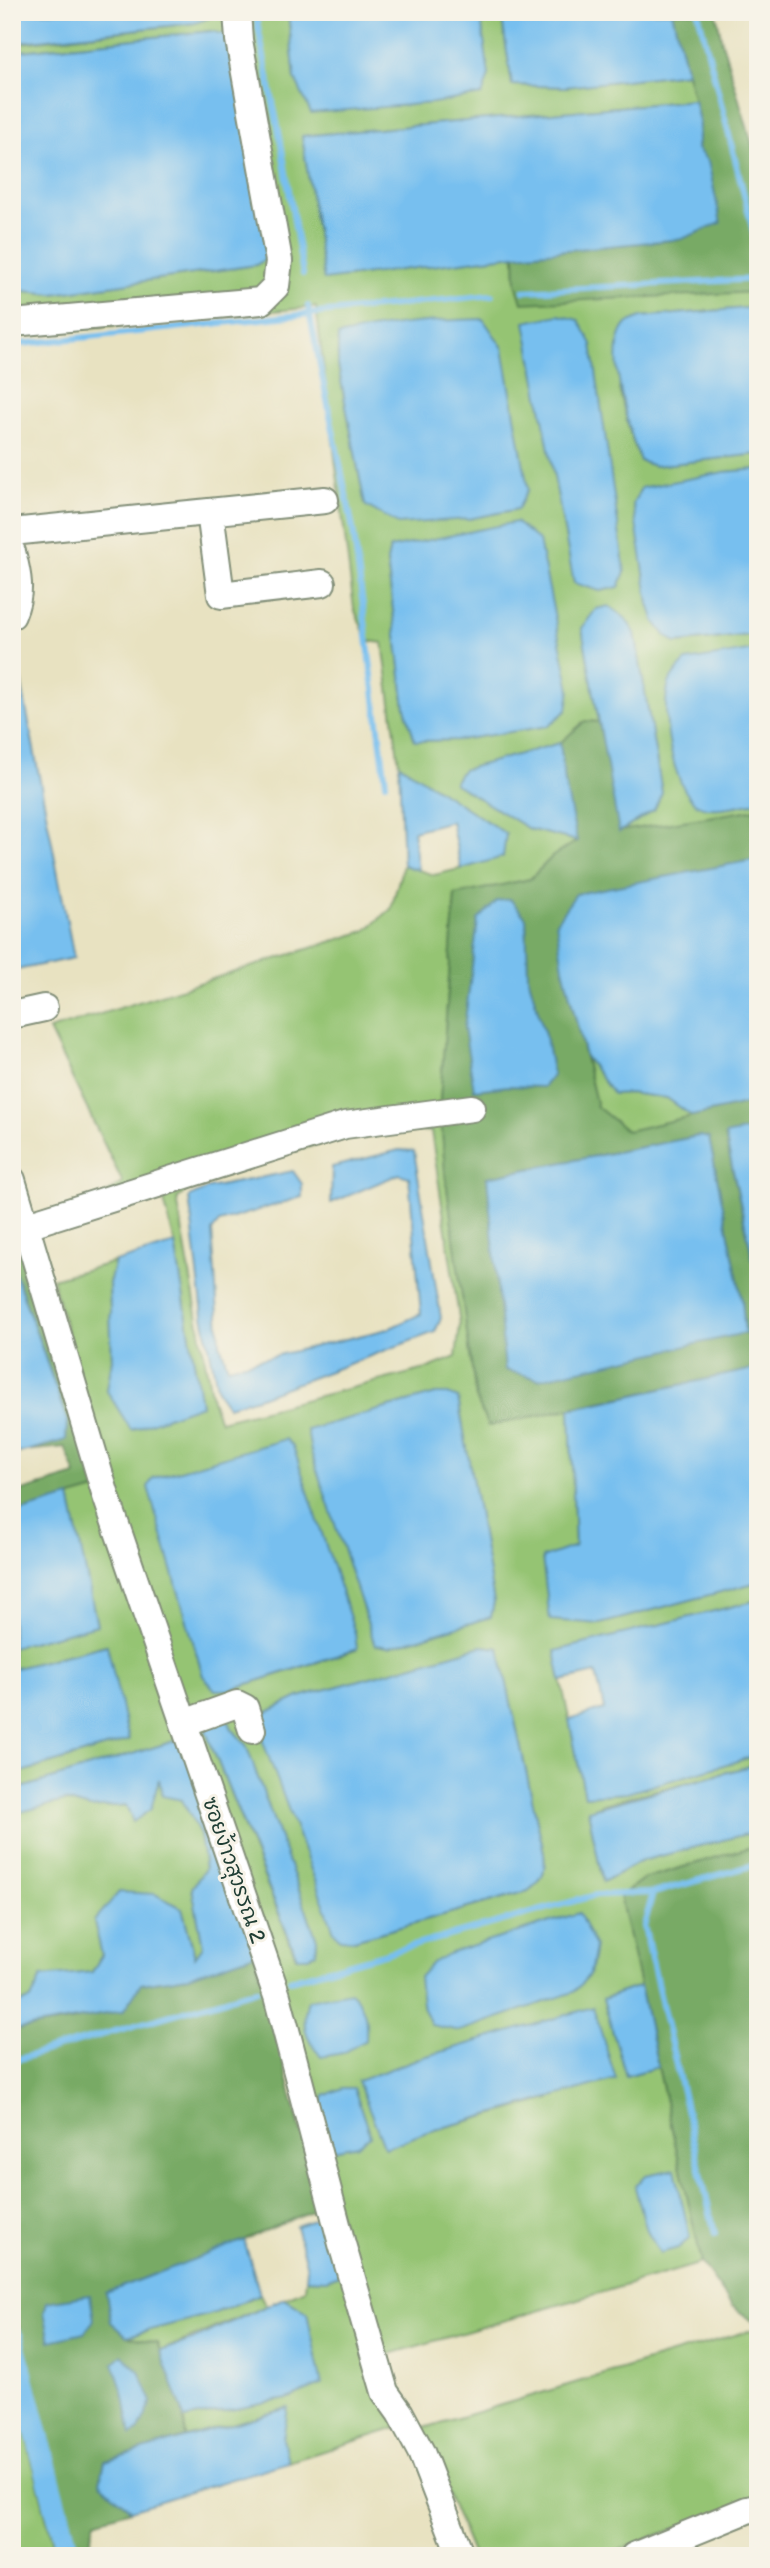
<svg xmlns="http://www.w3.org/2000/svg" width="770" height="2568" font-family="'Balsamiq Sans','Playpen Sans Thai',sans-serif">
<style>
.green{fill:#95c473;stroke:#5a8054;stroke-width:2;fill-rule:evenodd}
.forest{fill:#78aa65;stroke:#4c744c;stroke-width:2;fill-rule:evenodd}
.water{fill:#77bfef;stroke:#4b7e92;stroke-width:2}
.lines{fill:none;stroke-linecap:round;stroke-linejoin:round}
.stream{stroke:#77bfef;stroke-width:6}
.canal{stroke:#77bfef;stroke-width:23}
.minor-casing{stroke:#84907a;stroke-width:30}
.minor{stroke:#fff;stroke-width:26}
.labels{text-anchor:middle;stroke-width:6;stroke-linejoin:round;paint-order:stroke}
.street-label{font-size:21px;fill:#1f3d34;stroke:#f7f3e8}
</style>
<rect width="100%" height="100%" fill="#f7f3e8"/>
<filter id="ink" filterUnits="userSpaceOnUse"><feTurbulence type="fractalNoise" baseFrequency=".0143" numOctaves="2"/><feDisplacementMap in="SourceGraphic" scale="14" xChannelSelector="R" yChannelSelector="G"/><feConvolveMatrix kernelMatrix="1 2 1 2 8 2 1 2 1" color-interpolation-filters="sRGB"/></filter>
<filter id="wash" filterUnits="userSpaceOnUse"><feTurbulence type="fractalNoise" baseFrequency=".00686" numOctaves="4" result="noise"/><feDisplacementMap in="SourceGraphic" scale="28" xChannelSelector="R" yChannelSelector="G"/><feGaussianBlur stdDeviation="1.57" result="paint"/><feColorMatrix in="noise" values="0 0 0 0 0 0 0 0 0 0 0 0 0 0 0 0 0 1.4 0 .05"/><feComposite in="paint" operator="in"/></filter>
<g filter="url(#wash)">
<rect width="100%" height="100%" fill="#e8e2c1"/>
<path class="green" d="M213,12H288L295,79L488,75L480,12H501L512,85L565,87L687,73L694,100L302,136L324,280L515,255L516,283L758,291V307L641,317L619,389L630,433L640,461L655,466L758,454V469L724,472L676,643L758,634V660L755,651L723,808L758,802V809L619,832L654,810L662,793L635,633L582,628L599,722L585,721L560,743L462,770L454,783L529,829L577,841L553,856L530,879L455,895L440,1100L445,1173L476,1398L488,1426L570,1409L575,1547L600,1624L758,1582V1600L555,1651L585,1796L627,1793L758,1755V1764L603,1804L588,1811L603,1882L641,1861L758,1831V1845L643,1879L620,1896L640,1986L603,1999L626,2076L658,2067L702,2263L383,2356L98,1442L52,1279L115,1262L109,1283L112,1360L107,1391L201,1405L175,1244L163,1197L49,1230L123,1183L49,1030L365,931L391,909L403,865L434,875L472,866L506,834L399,764L383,643L368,641L354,609L316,307L12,335V286L16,290L53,294L256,265L268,257L211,31L12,52V44L195,23L209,18ZM526,322L625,572L619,587L600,591L574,583ZM338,337L365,505L338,365ZM516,523L567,710L547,726L459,740L415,741L405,708L387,562L390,548ZM431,1131L460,1324L456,1357L426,1369L220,1421L212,1400L177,1199L200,1179L332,1140L391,1132ZM436,1394H448L458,1399L494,1602L491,1617L389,1647L376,1645L307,1430ZM285,1440L293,1446L356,1650L229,1690L215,1689L203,1675L149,1487L153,1478ZM482,1646L499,1648L544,1853C546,1872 543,1880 528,1891L354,1940L266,1713L299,1697ZM226,1716L232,1729L246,1745L317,1940L316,1952L309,1957H296L206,1732ZM559,2019L550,2099L424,2133L385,2148L359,2081L417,2059Z
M585,1056L613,1094L629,1093L667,1098L692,1116L627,1131L597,1107Z
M96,1490L181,1739L12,1791V1775L129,1740L106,1645L12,1669V1647L97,1625L70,1497Z
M159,1777L182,1800L201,1834L205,1869L192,1888L203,1946L196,1959L182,1908L94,1921L102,1955L92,1972L71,1976L31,2000L12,2005V1814L65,1801L90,1808L126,1805L133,1821Z
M345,2273L397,2428L288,2462L283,2439L287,2408L186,2437L184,2419L287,2399L321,2385L307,2313L284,2298L305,2289L306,2279L326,2280Z
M260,2294L266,2306L160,2351L157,2343L127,2336L215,2313Z
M758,2328V2497L603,2556H473L421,2429Z
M12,2381L56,2556H12Z"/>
<path class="forest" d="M672,12H716L722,42L758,164V292L522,303L516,283L515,255L682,239L697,150L699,122Z
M585,721L599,722L620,831L758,809V859L577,894L563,968L597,1107L627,1131L758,1101V1128L725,1136L758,1282V1368L488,1426L476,1398L445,1173L440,1100L455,895L530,879L553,856L577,841L565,783L560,743ZM526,918L528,976L546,1039L553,1075L543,1087L508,1086L474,1090ZM698,1136L709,1138L742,1299L745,1334L487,1177Z
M12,1216L96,1490L12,1514V1494L76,1475L65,1447L24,1451L12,1456V1455L65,1440L67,1420L12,1264Z
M758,1845V2325L732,2306L702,2263L620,1896L643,1879Z
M255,1954L321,2207L237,2243L111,2322L127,2336L157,2343L182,2409L186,2437L105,2461L100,2482L131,2510L95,2521L86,2556H81L62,2507L12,2299V2030L76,2020L141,1984L188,1977Z"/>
<path class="water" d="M12,12H213L209,18L195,23L12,43Z
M288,12H480L489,75L482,95L433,103L311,113L295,79Z
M501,12H672L687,73L565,87L512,85Z
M211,31L231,36L269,257L256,265L53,294L16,290L12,286V52Z
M694,100L699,122L697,149L708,161L721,223L682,239L515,255L324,280L302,136Z
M758,307V454L654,466L640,461C630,433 603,349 627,324C630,321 637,319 641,317Z
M559,315L579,320L592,344L625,572L619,587L600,591L574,583L525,322Z
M483,319L503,348L528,489L518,509L469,519L398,524L365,505L338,365V336C385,324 434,320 483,319Z
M758,469V634L676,643L665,635L655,622L649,604L633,504L641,488L724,472Z
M516,522L539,541L570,690L567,710L548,726L459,740L415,741L405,708L387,561L390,548Z
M609,606L625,618L635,633L662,793L654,810L619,832L582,628L596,609Z
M754,650L758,660V802C743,804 711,813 698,805C672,790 660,710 669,683C672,675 680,667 686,661Z
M18,666L74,958L12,971V667Z
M560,743L565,783L577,841L529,829L454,783L462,770Z
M399,764L506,834L503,857L461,869L451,821L413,831L418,870L403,865Z
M758,859V1101L692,1116L667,1098L629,1093L613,1094L585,1056L563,968L556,922L576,894Z
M510,899L526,918L528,976L546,1039L553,1076L543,1087L508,1086L474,1090L464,1028L478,920L497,901Z
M758,1128V1282L725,1135Z
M699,1136L709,1138L742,1299L745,1333L539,1379L505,1370L487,1177Z
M399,1150L414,1151L441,1318L435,1332L257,1398L228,1406L218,1392L203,1315L189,1197L209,1188L293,1171L302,1184V1197L219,1222L212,1231L220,1344L228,1367L388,1329L421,1314L409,1177L399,1174L331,1203L332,1167Z
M175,1244L201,1405L131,1430L107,1391L112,1360L109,1283L115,1262Z
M12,1264L67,1420L66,1440L12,1455Z
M758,1368V1582L600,1624L550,1620L542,1558L575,1546L570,1409Z
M436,1394H448L458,1398L494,1602L491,1617L389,1647L375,1645L311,1452L307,1430Z
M285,1439L293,1446L355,1633L357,1649L229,1690H215L203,1676L148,1487L153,1478Z
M70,1497L97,1625L12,1647V1514Z
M758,1600V1755L627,1793L585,1796L569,1720L604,1709L596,1673L561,1681L555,1651Z
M107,1645L129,1740L12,1775V1669Z
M482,1646L499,1648L544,1853C546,1872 543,1880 528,1891L354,1940L340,1939L334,1931L262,1739L261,1725L266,1713L299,1697Z
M226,1715L232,1729L246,1745L317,1940L316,1952L309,1957H297L206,1732L208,1720Z
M181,1739L255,1954L188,1977L141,1984L123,2011L12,2030V2005L31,2000L41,1977L92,1972L102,1955L94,1921L119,1892L155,1894L182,1908L195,1957L203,1946L192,1888L205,1869L200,1834L182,1800L162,1796L159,1779L151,1809L133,1822L126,1805L90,1808L65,1801L12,1814V1791Z
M758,1764V1831L641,1861L603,1882L588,1810Z
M579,1913L595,1947L590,1974L574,1992L460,2031L431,2025L422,2004L419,1977L432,1963L448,1954Z
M640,1986L658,2067L626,2076L603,1999Z
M350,1992C366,2006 367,2019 366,2040L343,2053L321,2057C306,2037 300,2026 308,2000Z
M593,2007L616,2079L424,2133L385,2148L358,2081L417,2059Z
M342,2088H354L370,2136L357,2145L333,2150L320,2107L324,2096Z
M675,2169L690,2238L678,2248L660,2253L647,2231L635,2187L646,2175Z
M327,2215L345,2273L326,2280L306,2279L307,2268L296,2226Z
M244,2240L260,2294L215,2313L127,2336L111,2322L106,2293Z
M90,2295L94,2320L84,2333L50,2341L44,2312L47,2302Z
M284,2298L307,2313L322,2385L287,2399L184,2419L182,2409L160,2351L192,2340Z
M122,2355L139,2371L152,2402L139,2430L131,2435L123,2392L113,2363Z
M288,2408L283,2439L288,2462L131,2510L100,2482L105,2461Z"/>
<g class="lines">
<path class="stream" d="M255,12L280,137L303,274
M698,12L758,250
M524,291L758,279
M308,306L353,529L386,783
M12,345L492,295
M290,1980L596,1895L653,1893
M12,2061L257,1990
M715,2234L644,1926L653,1893L758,1864
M12,2348H15"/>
<path class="canal" d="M12,2338L69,2556"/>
</g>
</g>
<g filter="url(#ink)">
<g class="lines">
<defs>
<path id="minor" d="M12,323L261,301L276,286L279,261L239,40L237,12
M210,512L221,595L322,583
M12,532L325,500
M12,552C18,575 22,592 12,615
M12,1015L44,1008
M12,1180L106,1496L277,1996L342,2244L385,2392L400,2413L421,2452L461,2556
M24,1226L345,1125L472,1108
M184,1723L237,1704L245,1708L252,1730
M634,2556L747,2510L758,2508"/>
</defs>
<use href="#minor" class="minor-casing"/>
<use href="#minor" class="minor"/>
</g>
</g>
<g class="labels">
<g class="street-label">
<text transform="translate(234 1870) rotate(71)" y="7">ซอยง้าวสุวรรณ 2</text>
</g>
</g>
<rect width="770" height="2568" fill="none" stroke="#f7f3e8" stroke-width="42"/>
</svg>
